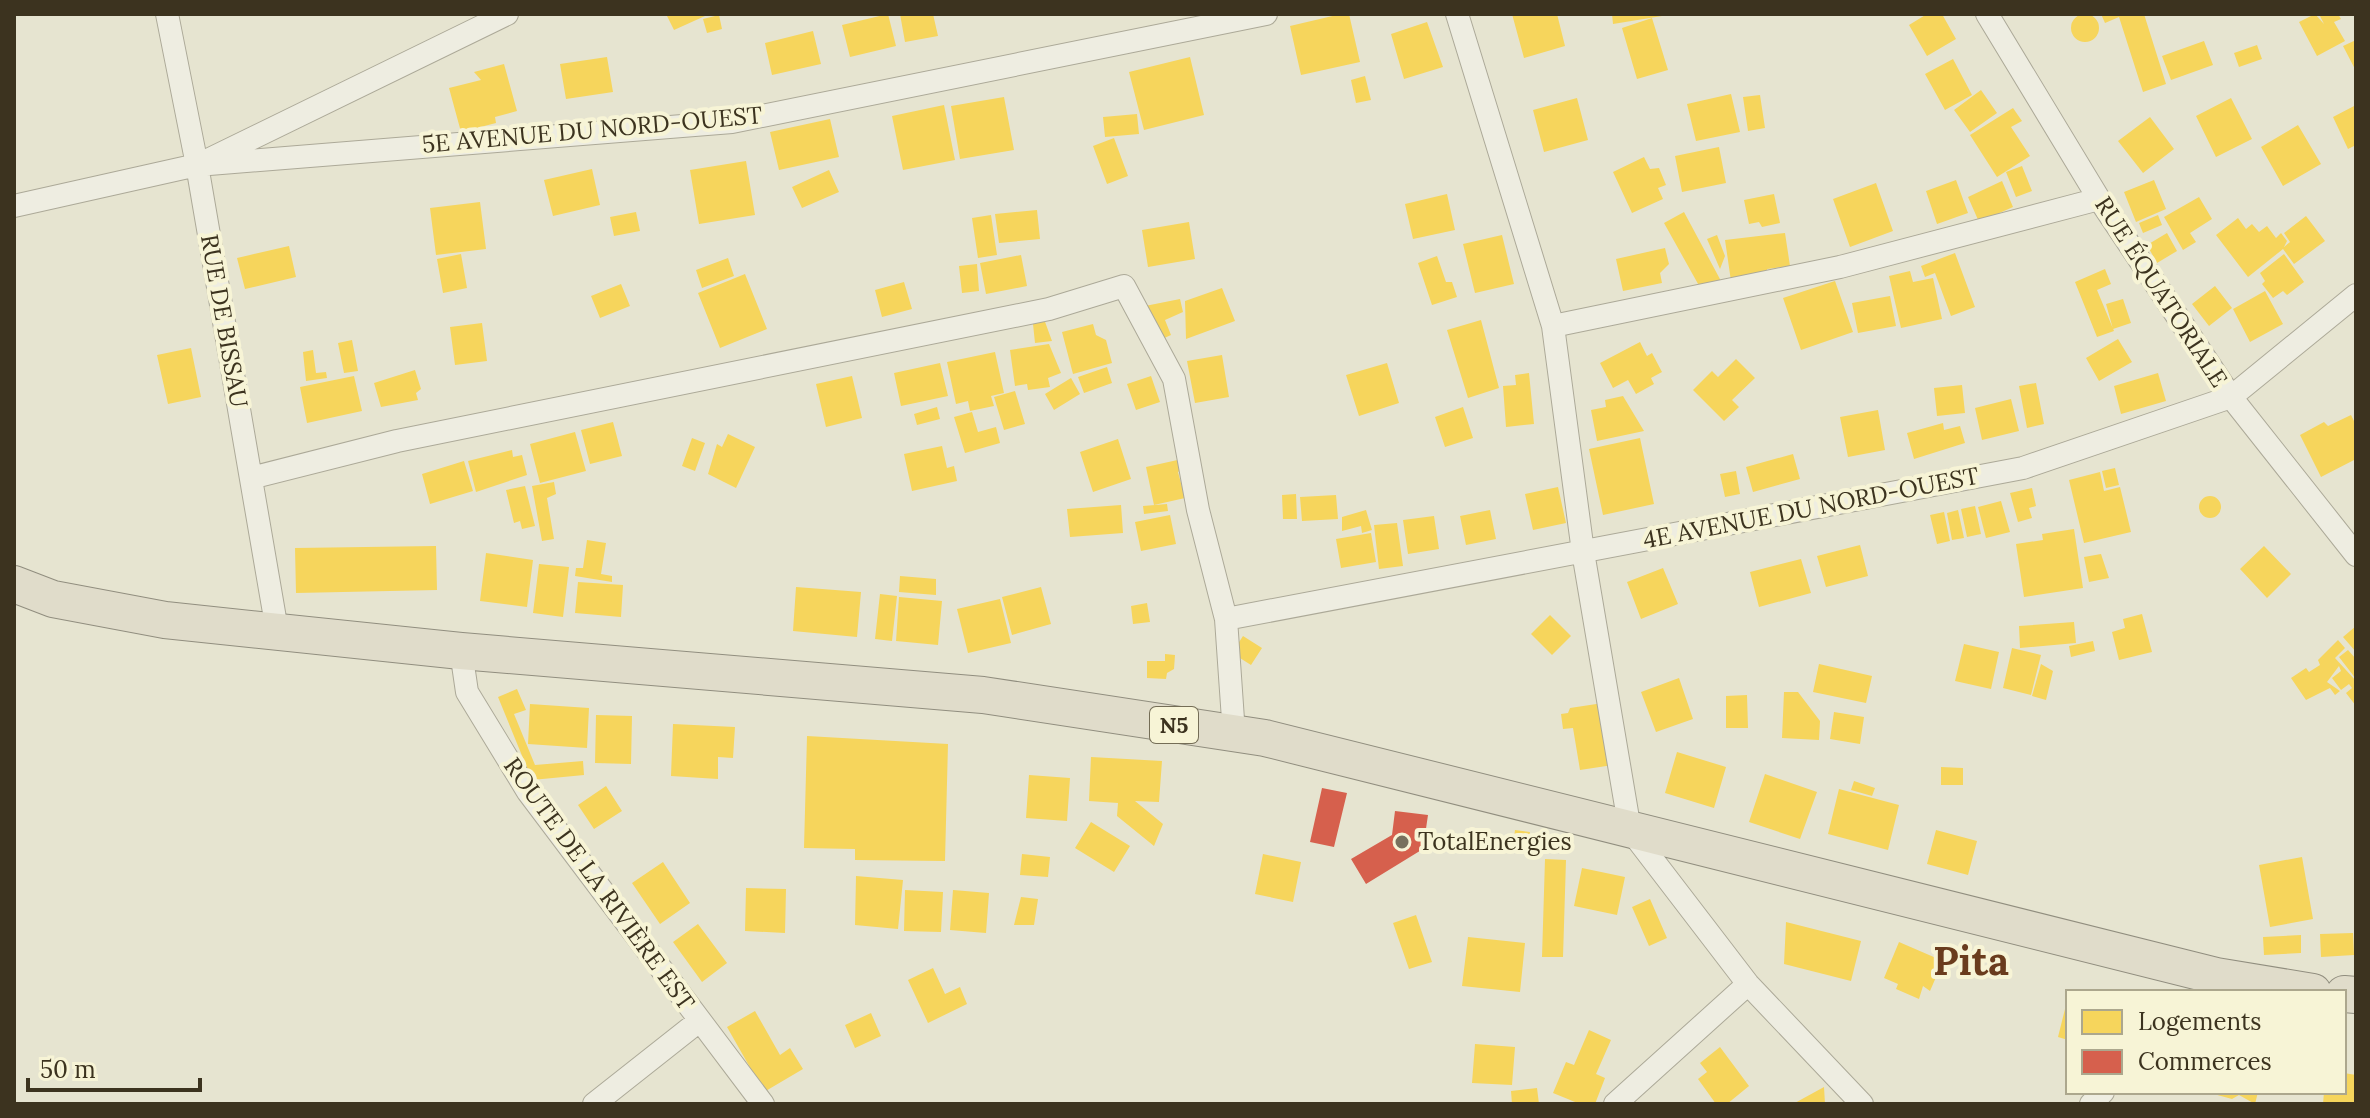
<svg xmlns="http://www.w3.org/2000/svg" width="2370" height="1118" font-family="Lora,serif">
<style>
.homes{fill:#f6d55c}
.shops{fill:#d6604d}
.lines{fill:none;stroke-linecap:round;stroke-linejoin:round}
.minor-casing{stroke:#aca998;stroke-width:24}
.trunk-casing{stroke:#918e7f;stroke-width:38}
.minor{stroke:#eeede1;stroke-width:22}
.trunk{stroke:#e0dcca;stroke-width:36}
.poi-dot{fill:#78715d;stroke:#f7f4d6;stroke-width:3}
.labels{text-anchor:middle;stroke-width:8;stroke-linejoin:round;paint-order:stroke}
.shield{fill:#f7f4d6;stroke:#746d56;stroke-width:2}
.shield-label{font-size:22px;font-weight:bold;fill:#3c331f}
.street-label{font-size:24px;fill:#3c331f;stroke:#f7f4d6}
.poi-label{font-size:24px;fill:#3c331f;stroke:#f7f4d6;text-anchor:start}
.town-label{font-size:40px;font-weight:bold;fill:#6a3c1d;stroke:#f7f4d6}
</style>
<rect width="100%" height="100%" fill="#e6e4d0"/>
<path class="homes" d="M666,14H704L705,16L674,30Z
M888,14L896,46L850,57L842,25Z
M900,14H933L938,36L905,42Z
M1341,14H1349L1360,62L1301,75L1290,26Z
M1512,14H1557L1565,46L1524,58Z
M1612,14H1662V16L1613,24Z
M1927,14H1942L1956,39L1927,56L1909,25Z
M2101,14H2144L2166,84L2143,92L2119,17L2105,23Z
M2315,14L2324,24L2319,14H2338L2341,19L2334,22L2345,41L2317,56L2299,22Z
M2071 28a14 14 0 1 1 28 0a14 14 0 1 1-28 0Z
M719,15L722,29L707,33L703,19Z
M1652,18L1668,70L1637,79L1622,28Z
M1427,22L1443,67L1404,79L1391,34Z
M813,31L821,64L772,75L765,43Z
M2356,40V71L2343,46Z
M2204,41L2213,65L2171,80L2162,56Z
M2257,45L2262,59L2239,67L2234,53Z
M607,57L613,92L566,99L560,64Z
M1190,57L1204,115L1144,130L1129,72Z
M1953,59L1972,95L1945,110L1925,74Z
M504,64L517,111L495,117L496,123L461,132L449,88L481,80L474,72Z
M1365,76L1371,100L1356,103L1351,80Z
M1981,90L1997,113L1970,132L1954,110Z
M1731,94L1740,132L1696,141L1687,104Z
M1760,95L1765,128L1748,131L1743,97Z
M1004,97L1014,150L960,159L951,106Z
M1577,98L1588,140L1544,152L1533,110Z
M2231,98L2252,139L2216,157L2196,116Z
M944,105L955,160L903,170L892,116Z
M2356,105V145L2348,149L2333,117Z
M2013,108L2022,121L2011,127L2030,156L1997,177L1970,135Z
M1137,114L1139,134L1105,137L1103,117Z
M2150,117L2174,149L2143,173L2118,141Z
M830,119L839,157L779,170L770,132Z
M2298,125L2321,164L2283,186L2261,147Z
M1114,138L1128,176L1107,184L1093,146Z
M1719,147L1726,183L1682,192L1675,156Z
M1644,157L1650,169L1659,168L1666,185L1658,188L1663,199L1632,213L1613,172Z
M746,161L755,215L699,224L690,170Z
M2022,166L2032,191L2016,197L2006,172Z
M592,169L600,205L553,216L544,180Z
M829,170L839,192L802,208L792,187Z
M1956,180L1968,213L1937,224L1926,191Z
M2154,180L2166,209L2136,222L2124,192Z
M2002,181L2013,207L1979,222L1968,197Z
M1876,183L1893,231L1850,247L1833,199Z
M1447,194L1455,230L1413,239L1405,204Z
M1774,194L1780,223L1762,227L1759,222L1749,224L1744,200Z
M2199,197L2212,219L2190,233L2196,242L2183,250L2164,217Z
M480,202L486,249L436,255L430,208Z
M1037,210L1040,239L999,243L995,214Z
M636,212L640,231L614,236L610,217Z
M1684,212L1721,281L1702,291L1664,223Z
M991,215L997,255L978,258L972,218Z
M2158,215L2162,225L2143,233L2139,223Z
M2306,216L2325,241L2294,264L2283,249L2248,277L2216,235L2238,218L2246,229L2252,224L2259,232L2267,226L2276,238L2281,233L2287,241L2284,247L2290,242L2284,233Z
M1189,222L1195,259L1148,267L1142,230Z
M1785,233L1790,266L1767,269L1768,276L1731,281L1725,240Z
M2167,233L2177,251L2157,263L2147,245Z
M1502,235L1514,284L1475,293L1463,244Z
M1717,235L1725,256L1720,269L1707,239Z
M289,246L296,277L245,289L237,258Z
M1665,248L1669,264L1660,273L1662,283L1623,291L1616,259Z
M1955,253L1975,307L1951,316L1935,273L1925,277L1921,266Z
M461,254L467,288L443,293L437,259Z
M2284,254L2304,282L2287,295L2283,291L2273,298L2262,284L2265,281L2260,273Z
M1021,255L1027,286L986,294L980,263Z
M1437,256L1446,282H1452L1457,297L1432,305L1418,263Z
M728,258L734,276L702,288L696,270Z
M977,264L979,291L962,293L959,266Z
M2105,269L2111,284L2097,290L2114,331L2097,337L2075,282Z
M1910,271L1913,282L1933,278L1942,319L1901,328L1889,276Z
M745,274L767,329L720,348L698,293Z
M1835,281L1853,332L1801,350L1783,298Z
M904,282L912,309L882,317L875,290Z
M621,284L630,306L600,318L591,296Z
M2215,286L2232,308L2209,326L2192,304Z
M1222,288L1235,321L1186,339L1185,301Z
M2265,291L2283,324L2250,342L2233,309Z
M1890,296L1896,326L1858,333L1852,303Z
M1180,299L1183,312L1165,320L1171,335L1160,340L1145,306Z
M2123,299L2131,323L2113,329L2106,304Z
M1044,319L1052,341L1035,343L1033,324Z
M1481,320L1499,388L1468,398L1447,330Z
M482,323L487,361L455,365L450,327Z
M1093,324L1096,335L1106,340L1112,363L1073,374L1062,332Z
M2118,339L2132,362L2099,381L2086,358Z
M352,340L358,371L344,373L338,343Z
M1640,342L1647,356L1652,353L1662,372L1651,378L1654,384L1636,394L1628,380L1613,388L1600,363Z
M1049,344L1061,373L1048,378L1050,387L1028,390L1027,384L1015,386L1010,350Z
M191,348L201,397L168,404L157,355Z
M313,350L316,373L326,372L327,378L306,381L303,352Z
M995,352L1004,393L991,396L994,406L970,411L968,401L956,404L947,362Z
M1222,355L1229,397L1195,403L1187,361Z
M1736,359L1755,378L1732,400L1739,407L1724,421L1693,390L1712,371L1718,377Z
M940,363L948,396L901,406L894,373Z
M1387,363L1399,403L1359,416L1346,375Z
M1107,367L1112,383L1084,393L1078,377Z
M415,370L421,389L416,393L418,400L381,407L374,383Z
M1529,373L1534,424L1506,427L1503,386L1516,385L1515,375Z
M2158,373L2166,401L2121,414L2114,386Z
M354,376L362,411L307,423L300,387Z
M852,376L862,418L826,427L816,384Z
M1151,376L1160,402L1136,410L1127,384Z
M1071,378L1080,394L1054,410L1045,394Z
M2036,383L2044,424L2027,428L2019,386Z
M1962,385L1965,413L1937,416L1934,388Z
M1015,391L1025,424L1004,430L994,397Z
M1623,396L1644,431L1597,441L1591,410L1606,407L1605,400Z
M2011,399L2019,431L1982,440L1975,408Z
M937,407L940,419L917,425L914,414Z
M1463,407L1473,438L1445,447L1435,417Z
M1878,410L1885,450L1848,457L1840,417Z
M972,412L978,432L996,427L1000,443L965,453L954,417Z
M2351,415L2356,425V459L2321,477L2300,435L2324,422L2328,426Z
M613,422L622,456L590,464L581,430Z
M1943,423L1944,430L1960,426L1965,443L1914,459L1907,433Z
M575,432L586,471L540,483L530,444Z
M728,434L755,447L736,488L708,474L717,444L722,447Z
M692,438L705,443L695,471L682,466Z
M1640,438L1654,504L1603,515L1589,449Z
M1118,439L1131,479L1093,492L1080,452Z
M942,446L947,468L954,466L957,481L912,491L904,454Z
M512,450L513,457L522,455L527,475L476,492L468,461Z
M1793,454L1800,479L1753,492L1746,467Z
M1182,459L1184,468L1178,472L1185,498L1154,505L1146,467Z
M464,461L473,491L430,504L422,474Z
M2115,468L2119,485L2106,488L2102,471Z
M1736,471L1740,494L1725,497L1720,474Z
M2100,472L2104,491L2120,487L2131,532L2084,543L2069,480Z
M554,482L556,494L547,498L554,539L542,541L532,486Z
M525,486L535,526L522,529L520,521L514,523L506,490Z
M1558,487L1566,523L1533,530L1525,494Z
M2032,488L2036,506L2029,508L2032,518L2018,522L2010,493Z
M1296,494L1297,519H1283L1282,495Z
M1336,495L1338,519L1302,521L1300,497Z
M2199 507a11 11 0 1 1 22 0a11 11 0 1 1-22 0Z
M2001,501L2010,532L1986,538L1978,507Z
M1167,504L1168,511L1144,514L1143,506Z
M1121,505L1123,533L1070,537L1067,509Z
M1975,506L1981,534L1967,537L1961,509Z
M1366,510L1372,530L1362,533L1361,526L1342,531V517Z
M1490,510L1496,539L1466,545L1460,516Z
M1958,510L1964,538L1952,540L1947,513Z
M1944,512L1950,541L1937,544L1930,515Z
M1170,515L1176,544L1141,551L1135,522Z
M1434,516L1439,549L1408,554L1403,520Z
M1397,523L1403,566L1379,569L1374,525Z
M2074,529L2083,588L2024,597L2016,544L2043,540L2042,534Z
M1371,533L1376,562L1341,568L1336,539Z
M587,540L606,543L601,574L612,576V582L575,576L576,568H583Z
M1860,545L1868,576L1826,587L1817,556Z
M436,546L437,590L296,593L295,548Z
M2264,546L2291,574L2267,598L2240,569Z
M486,553L533,560L527,607L480,601Z
M2101,554L2109,578L2089,582L2084,557Z
M1801,559L1811,593L1759,607L1750,572Z
M539,564L569,567L563,617L533,613Z
M1663,568L1678,604L1641,619L1627,582Z
M900,576L936,579V595L899,592Z
M578,582L623,585L621,617L575,613Z
M796,587L861,592L857,637L793,631Z
M1041,587L1051,624L1012,635L1002,597Z
M880,594L897,596L892,641L875,639Z
M899,597L942,601L938,645L896,641Z
M1000,599L1011,643L968,653L957,609Z
M1147,603L1150,622L1133,624L1131,606Z
M2142,614L2152,652L2119,660L2112,632L2125,628L2123,619Z
M1550,615L1571,636L1552,655L1531,634Z
M2074,622L2076,643L2020,648L2019,626Z
M2356,626V652L2343,637Z
M1243,636L1262,648L1251,665L1232,653Z
M2338,640L2345,648L2335,658L2356,681V706L2346,693L2352,688L2349,684L2341,690L2332,678L2341,671L2339,666L2327,682L2340,691L2335,695L2330,688L2306,700L2291,678L2306,668L2309,672L2320,665L2318,660Z
M2093,641L2095,651L2071,657L2069,646Z
M1964,644L1999,652L1991,689L1955,681Z
M2012,648L2041,655L2031,695L2003,688Z
M2348,650L2356,659V679L2339,657Z
M1165,654L1175,655L1174,669L1167,673L1166,679L1147,678V661H1165Z
M1819,664L1872,676L1866,703L1813,692Z
M2041,664L2053,671L2046,700L2032,696Z
M1679,678L1693,719L1656,732L1641,692Z
M517,689L526,710L514,714L535,765L583,761L584,775L532,780L498,697Z
M1784,692H1798L1820,721L1819,740L1782,738Z
M1747,695L1748,728H1726V696Z
M1603,703L1613,765L1580,770L1573,728L1563,729L1561,714L1568,713L1570,708Z
M530,704L589,708L587,748L528,744Z
M1834,712L1864,717L1860,744L1830,739Z
M596,715L632,716L631,764L595,763Z
M673,724L735,727L733,758L718,757V779L671,776Z
M807,736L948,744L945,861L855,860V849L804,848Z
M1677,752L1726,767L1714,808L1665,793Z
M1091,757L1162,761L1159,802L1135,801L1163,824L1154,846L1117,816L1118,803L1089,801Z
M1941,767L1963,768V785H1941Z
M1765,774L1817,792L1800,839L1749,822Z
M1029,775L1070,778L1067,821L1026,818Z
M1854,781L1875,788L1872,796L1851,790Z
M606,786L622,811L594,829L578,805Z
M1839,789L1899,805L1888,850L1828,834Z
M1091,822L1130,846L1114,872L1075,848Z
M1515,830L1530,832L1527,849L1513,846Z
M1936,830L1977,841L1968,875L1927,864Z
M1022,854L1050,857L1048,877L1020,875Z
M1263,854L1301,862L1293,902L1255,894Z
M2302,857L2313,919L2270,927L2259,865Z
M1545,859L1566,860L1563,957H1542Z
M663,862L690,903L660,924L632,883Z
M1582,868L1625,877L1617,915L1574,906Z
M856,876L903,880L898,929L855,925Z
M746,888L786,889L785,933L745,931Z
M905,890L943,892L941,932L904,931Z
M953,890L989,893L986,933L950,930Z
M1021,897L1038,899L1034,925H1014Z
M1650,899L1667,938L1649,946L1632,907Z
M1416,915L1432,962L1409,969L1393,923Z
M1786,922L1861,941L1851,981L1784,964Z
M698,924L727,963L702,982L673,942Z
M2353,933L2354,955L2321,957L2320,934Z
M2301,935V953L2264,955L2263,937Z
M1468,937L1525,943L1520,992L1462,986Z
M1899,942L1943,961L1930,991L1923,986L1919,999L1896,989L1898,984L1884,978Z
M933,968L945,994L960,987L967,1004L928,1023L908,980Z
M2067,1001H2068V1040L2058,1037Z
M755,1011L780,1055L790,1048L803,1069L764,1092L727,1027Z
M871,1013L881,1036L855,1048L845,1025Z
M1589,1030L1611,1040L1596,1074L1605,1078L1595,1104H1580L1553,1093L1566,1062L1574,1065Z
M1475,1044L1515,1047L1512,1085L1472,1083Z
M1720,1047L1749,1086L1727,1104H1716L1698,1079L1707,1072L1700,1063Z
M2344,1073L2356,1075V1104H2323L2324,1092H2344Z
M1824,1087L1825,1104H1793Z
M1537,1088L1539,1104H1512L1511,1091Z
M2258,1092L2255,1104L2239,1095L2232,1099L2210,1093Z"/>
<path class="shops" d="M1322,788L1347,793L1334,847L1310,842Z
M1395,811L1428,815L1423,849L1366,884L1351,859L1392,835Z"/>
<g class="lines">
<defs>
<path id="minor" d="M167,14L197,165L277,630
M1457,14L1553,326L1583,552L1630,830L1748,984L1862,1104
M1987,14L2099,199L2231,397L2356,555
M210,159L507,14
M14,206L197,165L732,122L1266,14
M1553,326L1840,267L2099,199
M251,478L397,441L1049,309L1124,286L1174,379L1198,510L1226,619L1234,734
M1226,619L2023,468L2231,397L2356,295
M461,651L467,692L528,792L763,1104
M594,1104L699,1021
M1615,1104L1748,984
M2091,1104L2103,1092"/>
<path id="trunk" d="M14,584L53,599L165,620L461,651L983,695L1265,738L2216,976L2313,992
M2344,994L2356,995"/>
</defs>
<use href="#minor" class="minor-casing"/>
<use href="#trunk" class="trunk-casing"/>
<use href="#minor" class="minor"/>
<use href="#trunk" class="trunk"/>
</g>
<circle class="poi-dot" cx="1402" cy="842" r="8"/>
<g class="labels">
<rect class="shield" x="1150" y="707" width="48" height="36" rx="6"/>
<g class="shield-label">
<text x="1174" y="733">N5</text>
</g>
<g class="street-label">
<text transform="translate(592 130) rotate(-5)" y="8">5E AVENUE DU NORD-OUEST</text>
<text transform="translate(2161 292) rotate(57)" y="8">RUE ÉQUATORIALE</text>
<text transform="translate(224 321) rotate(80)" y="8">RUE DE BISSAU</text>
<text transform="translate(1811 508) rotate(-11)" y="8">4E AVENUE DU NORD-OUEST</text>
<text transform="translate(599 884) rotate(54)" y="8">ROUTE DE LA RIVIÈRE EST</text>
</g>
<g class="poi-label">
<text x="1418" y="850">TotalEnergies</text>
</g>
<g class="town-label">
<text x="1971" y="975">Pita</text>
</g>
</g>
<rect width="2370" height="1118" fill="none" stroke="#3c331f" stroke-width="32"/>
<rect x="2066" y="990" width="280" height="104" fill="#f7f4d6" stroke="#aca78d" stroke-width="2"/>
<rect x="2082" y="1010" width="40" height="24" fill="#f6d55c" stroke="#aca78d" stroke-width="2"/>
<text x="2138" y="1030" font-size="24" fill="#3c331f">Logements</text>
<rect x="2082" y="1050" width="40" height="24" fill="#d6604d" stroke="#aca78d" stroke-width="2"/>
<text x="2138" y="1070" font-size="24" fill="#3c331f">Commerces</text>
<path d="M28 1078v12h172v-12" fill="none" stroke="#3c331f" stroke-width="4"/>
<text x="40" y="1078" font-size="24" fill="#3c331f" stroke="#f7f4d6" stroke-width="6" paint-order="stroke">50 m</text>
</svg>
